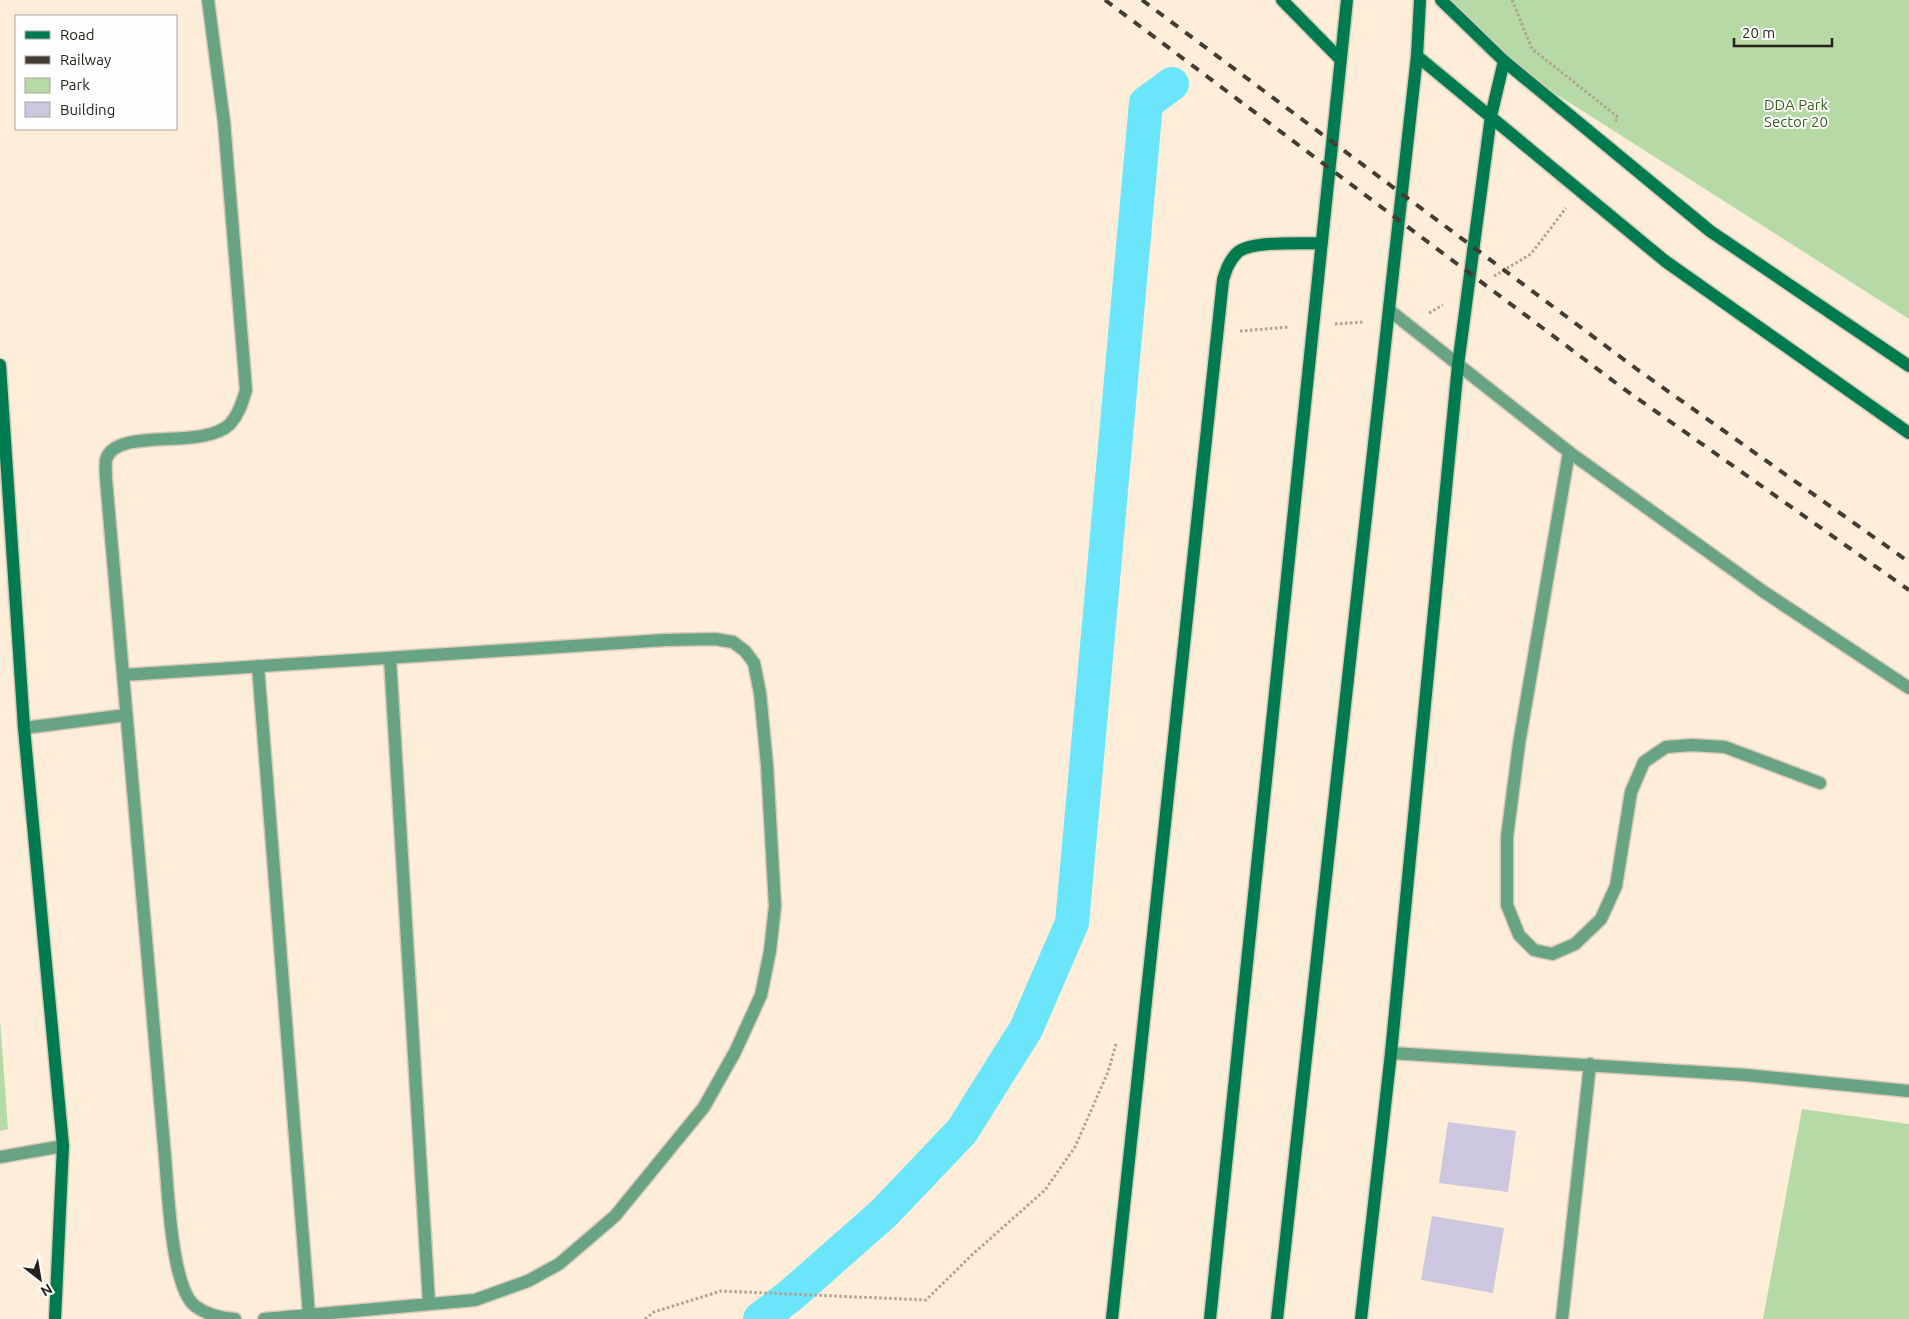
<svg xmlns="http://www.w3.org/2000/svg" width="1909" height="1319" font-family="Ubuntu,sans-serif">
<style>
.green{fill:#b6daa5}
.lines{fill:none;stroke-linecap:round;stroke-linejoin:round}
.canal{stroke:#6ae5f9;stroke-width:34}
.building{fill:#ccc7df}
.lane-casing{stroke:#d7c9b7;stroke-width:15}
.street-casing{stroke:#d7c9b7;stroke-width:15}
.secondary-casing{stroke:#d7c9b7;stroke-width:15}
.path{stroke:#aea292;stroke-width:3;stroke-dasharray:2.5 2.5;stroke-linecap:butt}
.lane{stroke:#68a383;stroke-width:12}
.street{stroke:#68a383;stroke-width:12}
.secondary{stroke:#007b4f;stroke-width:12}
.rail{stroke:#433c33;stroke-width:4;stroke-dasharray:9 9;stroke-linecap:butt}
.labels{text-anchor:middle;stroke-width:4;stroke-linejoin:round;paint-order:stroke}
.park-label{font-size:15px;fill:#346016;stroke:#fefefe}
</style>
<rect width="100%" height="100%" fill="#feeed9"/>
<path class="green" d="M1441,0H1909V319L1504,61Z
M0,1019L8,1129L0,1131Z
M1802,1109L1909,1124V1319H1763Z"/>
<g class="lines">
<path class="canal" d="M760,1319L791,1295L884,1213L962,1131L1026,1029L1072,923L1146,103L1172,84"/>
</g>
<path class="building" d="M1448,1122L1516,1131L1508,1192L1439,1183Z
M1432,1216L1504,1228L1493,1293L1421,1280Z"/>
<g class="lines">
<defs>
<path id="lane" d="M208,0L224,122L246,390C242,403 239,414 230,424C203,451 114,426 106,460C105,465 106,473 106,479L165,1157C168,1189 171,1287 195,1306C207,1315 221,1318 235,1319
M1569,452L1519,744L1507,837V905L1519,935L1534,950L1552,954L1575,944L1601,919L1616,886L1631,792L1644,762L1666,747L1692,745L1725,747L1820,783
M390,658L429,1304
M258,666L309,1315
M123,675L665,640L715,639L733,642L745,651L754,663L760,693L767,765L775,906L770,951L761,995L735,1052L704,1107L615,1216L559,1264L528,1281L475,1300L264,1319
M24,728L126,715"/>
<path id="street" d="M1389,310L1569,452L1764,592L1909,688
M1391,1053L1746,1075L1909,1091
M0,1157L63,1146
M1562,1319L1590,1064"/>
<path id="secondary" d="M1282,0L1341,60
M1441,0L1504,61L1710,231L1909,366
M1417,56L1665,261L1909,433
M0,365L24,728L63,1146L55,1319
M1112,1319L1223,280C1226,270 1229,261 1237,253C1250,240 1303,244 1322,243
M1210,1319L1347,0
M1277,1319L1417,56L1420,0
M1361,1319L1391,1053L1458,365L1491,116L1504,61"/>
</defs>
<use href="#lane" class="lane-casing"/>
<use href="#street" class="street-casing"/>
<use href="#secondary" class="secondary-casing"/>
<path class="path" d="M1512,0L1532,49L1618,117L1615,122
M1494,276L1531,254L1566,208
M1429,313L1443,305
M1335,324L1364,322
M1240,331L1289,327
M645,1319L654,1312L721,1291L926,1300L974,1253L1045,1190L1075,1147L1108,1072L1116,1044"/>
<use href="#lane" class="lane"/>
<use href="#street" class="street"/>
<use href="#secondary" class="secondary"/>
<path class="rail" d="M1105,0L1624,389L1909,590
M1142,0L1638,370L1909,562"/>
</g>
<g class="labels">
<g class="park-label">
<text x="1796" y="110">DDA Park<tspan x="1796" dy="17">Sector 20</tspan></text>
</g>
</g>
<rect x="15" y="15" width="162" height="115" fill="#fefefe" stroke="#a8a6a3"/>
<rect x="25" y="31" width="25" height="8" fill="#007b4f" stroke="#a8a6a3"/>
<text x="60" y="40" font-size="15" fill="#27211a">Road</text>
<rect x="25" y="56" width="25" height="8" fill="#433c33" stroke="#a8a6a3"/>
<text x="60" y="65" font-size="15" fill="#27211a">Railway</text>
<rect x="25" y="78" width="25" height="15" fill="#b6daa5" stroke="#a8a6a3"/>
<text x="60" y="90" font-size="15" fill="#27211a">Park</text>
<rect x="25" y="102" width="25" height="15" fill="#ccc7df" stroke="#a8a6a3"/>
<text x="60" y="115" font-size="15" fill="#27211a">Building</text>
<g transform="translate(40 1279) rotate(149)" stroke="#fefefe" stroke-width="4" paint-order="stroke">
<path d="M0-4L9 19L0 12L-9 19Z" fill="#27211a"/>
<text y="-8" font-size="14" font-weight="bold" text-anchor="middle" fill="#27211a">N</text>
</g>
<path d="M1734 38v8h98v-8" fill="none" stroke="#27211a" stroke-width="2.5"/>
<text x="1742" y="38" font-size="15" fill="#27211a" stroke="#fefefe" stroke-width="4" paint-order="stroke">20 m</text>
</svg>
